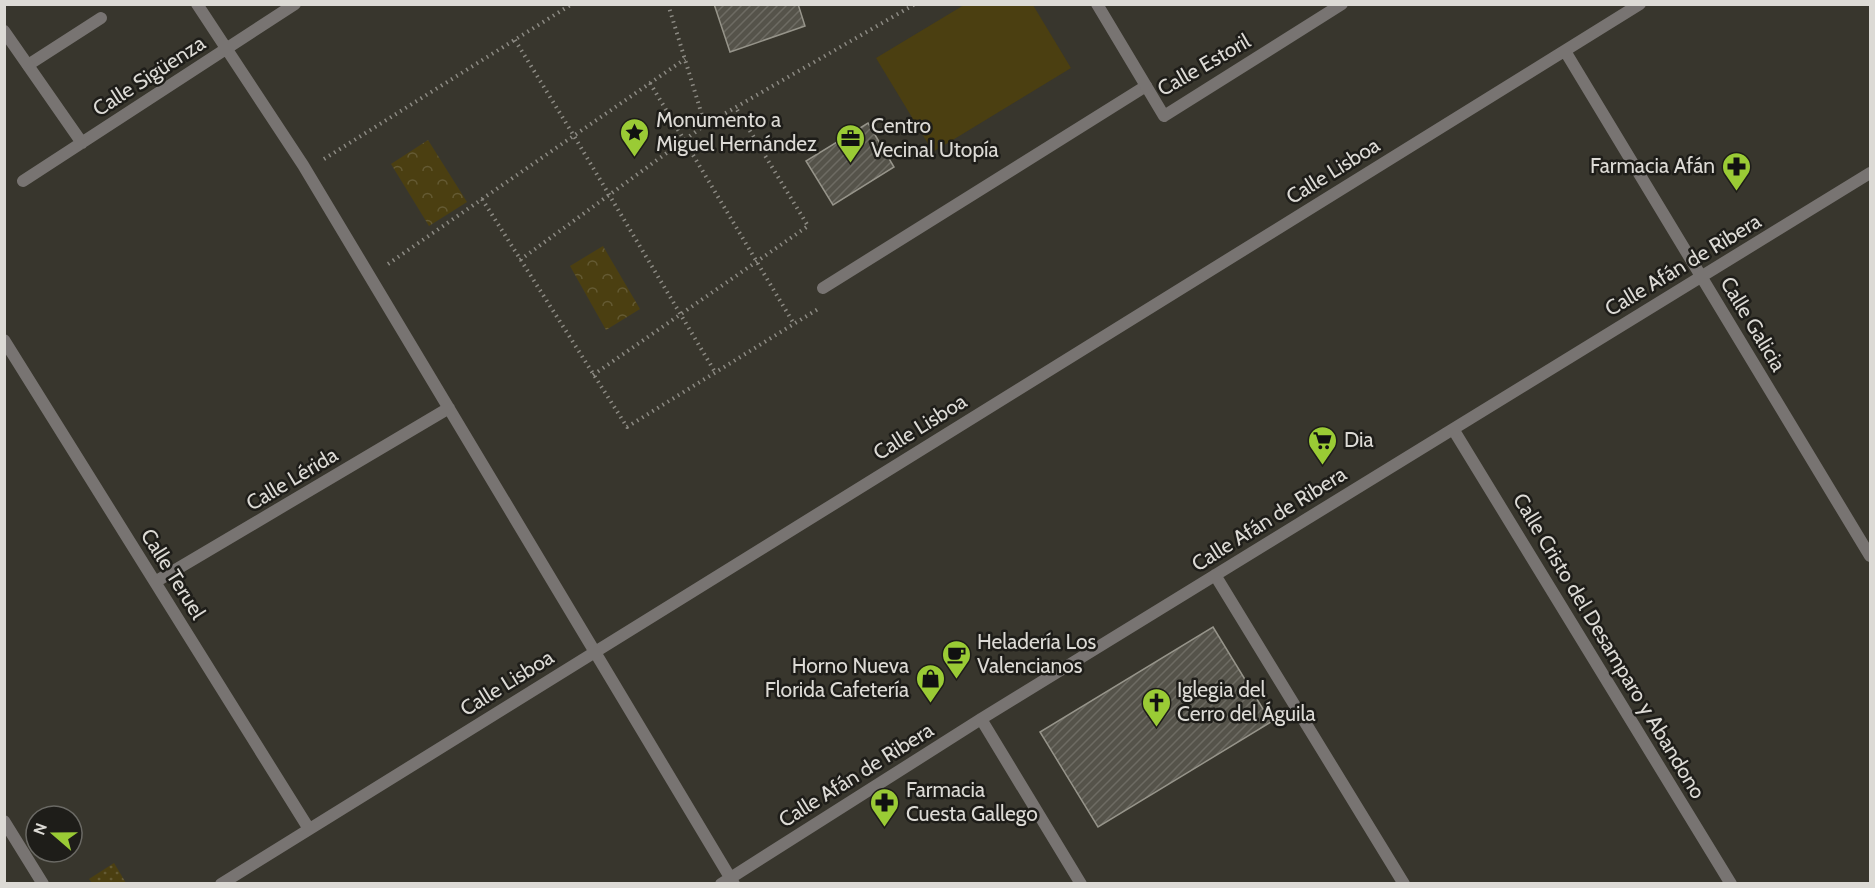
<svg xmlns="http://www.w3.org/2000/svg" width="1875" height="888" font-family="Cabin,sans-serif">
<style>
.grass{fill:url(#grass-dots)}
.park{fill:url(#park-crowns)}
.garden{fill:#4b3f11}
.building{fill:url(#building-hatch);stroke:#96948a;stroke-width:1.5}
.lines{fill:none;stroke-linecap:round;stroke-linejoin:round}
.path{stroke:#8c8a83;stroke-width:4;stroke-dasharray:1.5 4.5;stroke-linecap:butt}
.service{stroke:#787472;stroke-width:12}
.pedestrian{stroke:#787472;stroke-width:12}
.minor{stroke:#787472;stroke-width:12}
.labels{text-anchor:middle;stroke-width:5;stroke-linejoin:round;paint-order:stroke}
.street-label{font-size:21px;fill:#dcdad5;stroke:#1e1d19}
.poi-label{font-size:21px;fill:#dcdad5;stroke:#1e1d19;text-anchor:start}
</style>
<defs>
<pattern id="grass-dots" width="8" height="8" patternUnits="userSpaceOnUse" patternTransform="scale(1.5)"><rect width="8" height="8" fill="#4b3f11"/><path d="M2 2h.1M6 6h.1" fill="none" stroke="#645a33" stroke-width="1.8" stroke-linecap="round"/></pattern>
<pattern id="park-crowns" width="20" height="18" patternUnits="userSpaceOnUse" patternTransform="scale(1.5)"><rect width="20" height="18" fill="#4b3f11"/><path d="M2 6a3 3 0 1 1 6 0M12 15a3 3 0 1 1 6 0" fill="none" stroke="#645a33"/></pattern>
<pattern id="building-hatch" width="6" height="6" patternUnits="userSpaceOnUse" patternTransform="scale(1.5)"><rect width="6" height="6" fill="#55534a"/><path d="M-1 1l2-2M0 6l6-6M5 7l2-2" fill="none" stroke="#6d6b63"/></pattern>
</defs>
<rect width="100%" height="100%" fill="#38362d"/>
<path class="grass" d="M114,863L126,883H92L89,879Z"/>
<path class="park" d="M428,140L467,202L429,226L391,164Z
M603,246L640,309L606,330L570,266Z"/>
<path class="garden" d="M1033,5L1071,68L933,152L876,58L964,5Z"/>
<path class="building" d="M714,4H798L805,26L730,52Z
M868,123L894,167L833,205L806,161Z
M1213,627L1271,722L1098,827L1040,732Z"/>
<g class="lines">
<path class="path" d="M668,4L705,125L915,4
M515,40L574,136L715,372
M650,83L794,324
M324,159L572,4
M482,199L627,427L818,309
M520,260L705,125
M388,264L685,59
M593,375L808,226L736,108"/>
<path class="service" d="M823,288L1146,86"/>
<path class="pedestrian" d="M28,65L101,18"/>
<path class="minor" d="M197,4L303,165L734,884
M1097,4L1164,116L1342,4
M4,31L82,143
M1565,51L1870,556
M23,181L295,4
M4,340L309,829
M1453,429L1731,884
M1215,575L1404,884
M155,582L449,408
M981,719L1081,884
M4,821L43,884
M221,884L1640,4
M721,884L981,719L1870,173"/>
</g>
<defs>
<symbol id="sight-pin" viewBox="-11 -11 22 30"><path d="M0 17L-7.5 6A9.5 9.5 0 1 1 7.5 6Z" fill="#9acb35" stroke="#1e1d19"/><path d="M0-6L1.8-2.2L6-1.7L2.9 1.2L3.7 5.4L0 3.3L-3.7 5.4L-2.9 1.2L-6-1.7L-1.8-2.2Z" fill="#111"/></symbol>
<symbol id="office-pin" viewBox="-11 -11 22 30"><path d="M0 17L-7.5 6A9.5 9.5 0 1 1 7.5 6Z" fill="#9acb35" stroke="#1e1d19"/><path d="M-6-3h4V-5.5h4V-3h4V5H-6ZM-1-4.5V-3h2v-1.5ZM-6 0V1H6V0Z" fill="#111"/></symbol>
<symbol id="pharmacy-pin" viewBox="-11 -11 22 30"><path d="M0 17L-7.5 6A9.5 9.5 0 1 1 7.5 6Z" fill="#9acb35" stroke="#1e1d19"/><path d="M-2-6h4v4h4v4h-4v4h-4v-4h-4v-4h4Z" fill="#111"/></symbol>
<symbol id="supermarket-pin" viewBox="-11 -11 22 30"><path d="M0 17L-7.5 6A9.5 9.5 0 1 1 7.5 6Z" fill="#9acb35" stroke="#1e1d19"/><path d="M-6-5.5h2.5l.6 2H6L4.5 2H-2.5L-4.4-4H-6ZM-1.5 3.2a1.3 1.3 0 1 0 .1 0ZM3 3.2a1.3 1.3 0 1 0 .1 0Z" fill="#111"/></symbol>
<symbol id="cafe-pin" viewBox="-11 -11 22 30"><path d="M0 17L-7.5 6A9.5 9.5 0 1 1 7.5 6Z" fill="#9acb35" stroke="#1e1d19"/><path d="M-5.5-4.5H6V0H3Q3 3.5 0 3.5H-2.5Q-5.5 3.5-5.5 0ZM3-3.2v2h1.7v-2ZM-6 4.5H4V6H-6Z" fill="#111"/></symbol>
<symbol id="shop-pin" viewBox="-11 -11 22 30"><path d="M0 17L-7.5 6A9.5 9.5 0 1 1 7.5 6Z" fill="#9acb35" stroke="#1e1d19"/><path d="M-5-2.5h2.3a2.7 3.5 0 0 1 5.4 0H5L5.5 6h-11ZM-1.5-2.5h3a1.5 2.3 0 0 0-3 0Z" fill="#111"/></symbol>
<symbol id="church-pin" viewBox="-11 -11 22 30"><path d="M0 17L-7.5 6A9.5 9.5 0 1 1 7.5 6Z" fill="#9acb35" stroke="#1e1d19"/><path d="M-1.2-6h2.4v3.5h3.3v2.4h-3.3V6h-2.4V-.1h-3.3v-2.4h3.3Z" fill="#111"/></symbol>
</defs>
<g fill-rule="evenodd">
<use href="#sight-pin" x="618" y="116" width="33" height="45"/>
<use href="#office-pin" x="834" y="122" width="33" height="45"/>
<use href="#pharmacy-pin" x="1720" y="150" width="33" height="45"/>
<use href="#supermarket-pin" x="1306" y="424" width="33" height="45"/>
<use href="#cafe-pin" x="940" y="638" width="33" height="45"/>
<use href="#shop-pin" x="914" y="662" width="33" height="45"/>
<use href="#church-pin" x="1140" y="686" width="33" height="45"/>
<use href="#pharmacy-pin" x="868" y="786" width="33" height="45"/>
</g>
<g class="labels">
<g class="street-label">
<text transform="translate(1204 65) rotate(-30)" y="7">Calle Estoril</text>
<text transform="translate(149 76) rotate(-33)" y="7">Calle Sigüenza</text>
<text transform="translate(1333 171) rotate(-32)" y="7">Calle Lisboa</text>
<text transform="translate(1683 265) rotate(-31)" y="7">Calle Afán de Ribera</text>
<text transform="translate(1753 324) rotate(59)" y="7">Calle Galicia</text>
<text transform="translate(920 427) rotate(-32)" y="7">Calle Lisboa</text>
<text transform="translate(292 479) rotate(-31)" y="7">Calle Lérida</text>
<text transform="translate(1269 519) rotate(-32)" y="7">Calle Afán de Ribera</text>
<text transform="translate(173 574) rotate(58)" y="7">Calle Teruel</text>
<text transform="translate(1609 646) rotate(59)" y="7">Calle Cristo del Desamparo y Abandono</text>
<text transform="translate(507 683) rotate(-32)" y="7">Calle Lisboa</text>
<text transform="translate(856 775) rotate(-32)" y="7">Calle Afán de Ribera</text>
</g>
<g class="poi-label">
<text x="656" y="127">Monumento a<tspan x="656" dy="24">Miguel Hernández</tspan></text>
<text x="871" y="133">Centro<tspan x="871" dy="24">Vecinal Utopía</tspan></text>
<text x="1715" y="173" text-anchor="end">Farmacia Afán</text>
<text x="1344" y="447">Dia</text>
<text x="977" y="649">Heladería Los<tspan x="977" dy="24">Valencianos</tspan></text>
<text x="909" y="673" text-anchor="end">Horno Nueva<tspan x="909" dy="24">Florida Cafetería</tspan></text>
<text x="1177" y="697">Iglegia del<tspan x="1177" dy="24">Cerro del Águila</tspan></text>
<text x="906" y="797">Farmacia<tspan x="906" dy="24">Cuesta Gallego</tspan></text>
</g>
</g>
<rect width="1875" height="888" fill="none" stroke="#dcdad5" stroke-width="12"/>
<g transform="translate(54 834) rotate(290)"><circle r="28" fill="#1e1d19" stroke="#6a6964" stroke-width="1.5"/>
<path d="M0-4.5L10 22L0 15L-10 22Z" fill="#9acb35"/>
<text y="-9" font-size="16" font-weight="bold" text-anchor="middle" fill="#dcdad5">N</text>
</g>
</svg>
